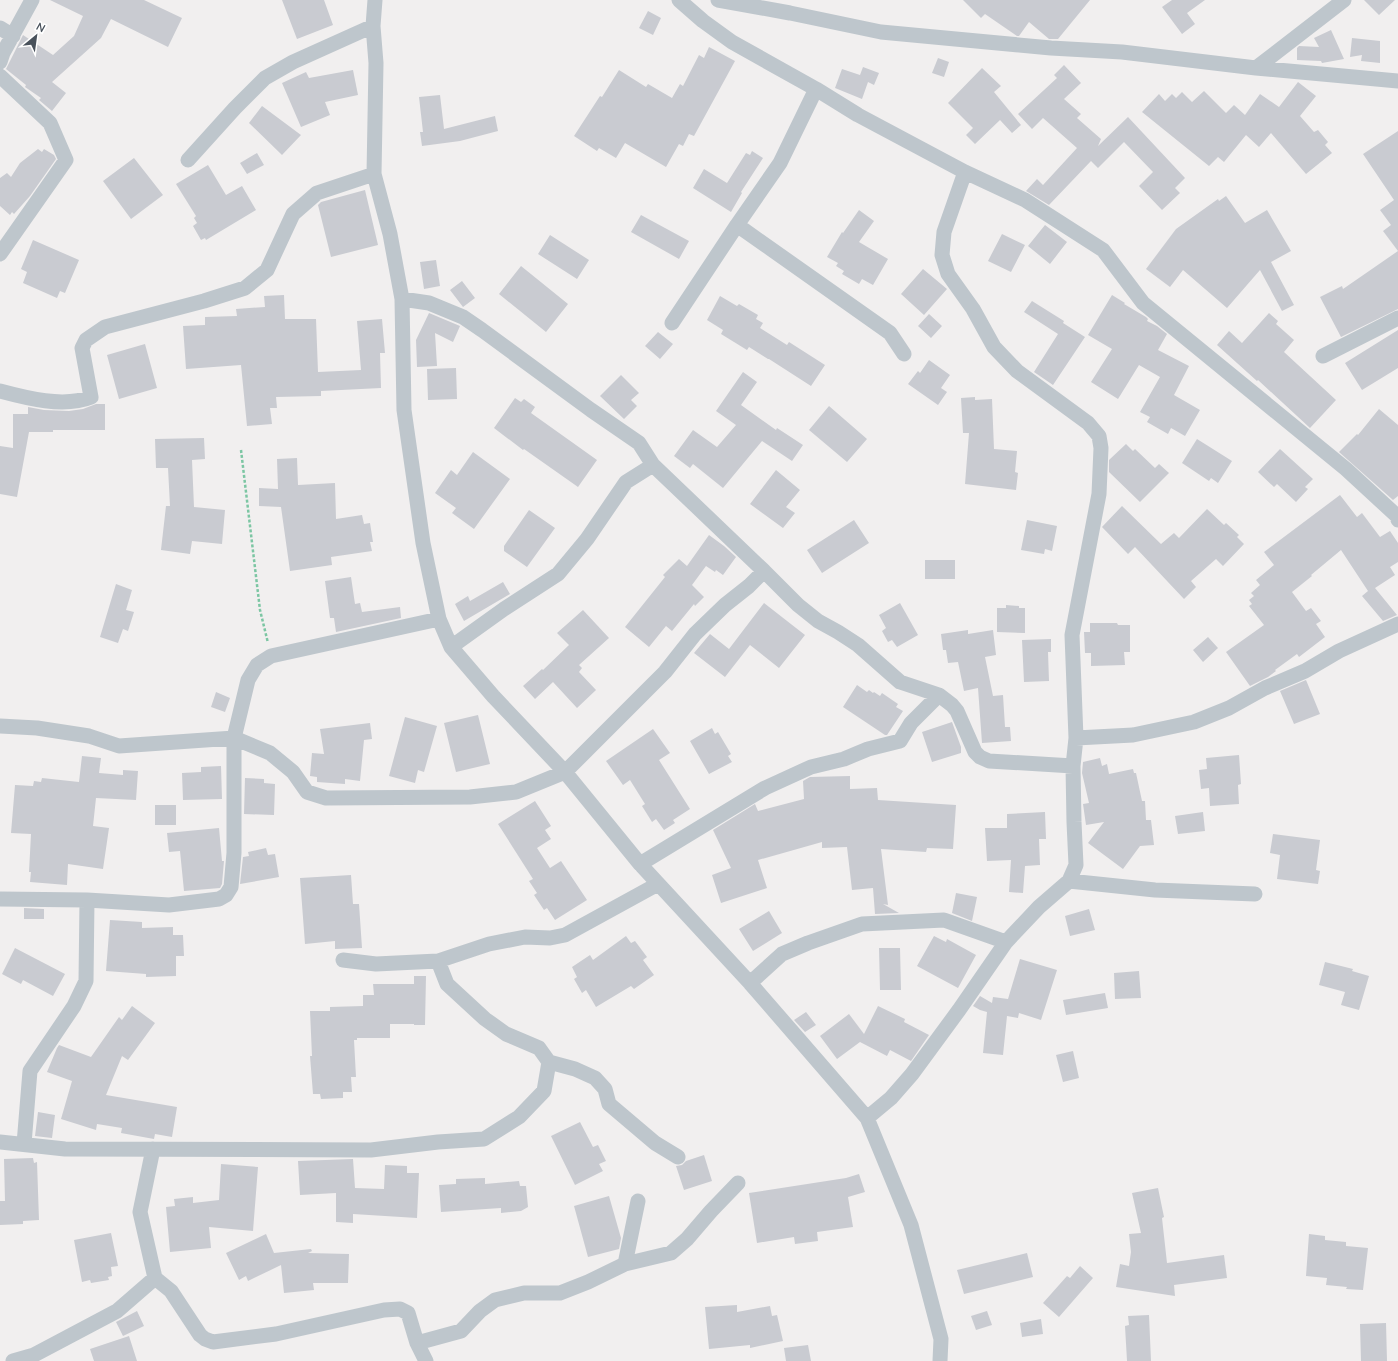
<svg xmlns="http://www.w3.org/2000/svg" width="1398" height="1361" font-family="Mulish,sans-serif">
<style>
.building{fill:#c9cbd1}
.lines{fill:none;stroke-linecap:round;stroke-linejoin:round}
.path{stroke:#7cc6a3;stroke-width:2.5;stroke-dasharray:3 2;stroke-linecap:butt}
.minor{stroke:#bec6cc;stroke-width:15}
</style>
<rect width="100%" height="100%" fill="#f1efef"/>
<path class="building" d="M50,0H144L182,18L168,47L111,19L101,38L52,82L66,93L52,111L39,100L41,98L25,87L26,85L6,69L23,35L53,55L74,36L83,16Z
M282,0H324L333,25L297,39Z
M963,0H1090L1058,39H1049L1029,22L1019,36H1017L985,14L981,18Z
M1172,0H1205L1187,13L1195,24L1182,34L1162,7Z
M1364,0H1395L1379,15Z
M648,11L661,18L653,35L639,28Z
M1331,30L1344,59L1322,63L1321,61L1297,60V48L1299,46L1319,47L1314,38Z
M1352,38L1380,41V63L1361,61L1362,55L1350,57Z
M709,47L735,61L694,136L689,134L683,146L679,144L666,167L625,143L616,158L599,148L597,151L574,136L600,96L602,97L619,70L646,87L648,84L672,98L680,84L683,86L699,55L704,58Z
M938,58L949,62L944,77L932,73Z
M1064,65L1081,83L1064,99L1081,114L1077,118L1101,139L1098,146L1128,117L1185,178L1175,188L1180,193L1162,210L1139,186L1153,172L1124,142L1098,168L1091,161L1049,205L1026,191L1037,179L1043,185L1077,148L1043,118L1032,129L1018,114L1057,78L1054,75Z
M863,67L879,73L874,85L868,82L862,99L835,88L842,69L860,75Z
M982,68L1001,86L994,92L1021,125L1012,133L1000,120L975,144L966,135L973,128L948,103Z
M353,70L358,95L325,102L330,115L301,127L282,83L306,72L309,78Z
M1298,82L1316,96L1300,116L1314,132L1318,130L1328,142L1325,145L1332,153L1306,174L1271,133L1259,147L1246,135L1224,162L1218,157L1209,166L1142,112L1159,94L1165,101L1172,94L1176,98L1182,92L1192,102L1204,91L1226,113L1234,105L1245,115L1260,94L1279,107Z
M440,95L444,129L495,116L498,131L460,141L422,146L420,132H423L419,97Z
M262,106L301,135L282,155L249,123Z
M1398,131V309L1341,337L1320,297L1342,286L1343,289L1398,251L1383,231L1391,225L1380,210L1394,200L1363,154Z
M38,149L42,152L44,149L54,155L56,159L30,196L14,214L12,212L10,215L0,206V178L7,173L11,177L20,163Z
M752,151L763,158L741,192L742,193L731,212L693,188L704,169L727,183L746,153L750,155Z
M257,153L264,165L247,174L240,163Z
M134,158L163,195L131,219L103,181Z
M208,165L226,195L242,186L256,210L206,240L205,238L201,240L193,226L197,223L194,218L196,216L176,184Z
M365,190L378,245L331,257L318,205L321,202Z
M1226,196L1245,223L1267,210L1291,251L1271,262L1294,305L1282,311L1260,270L1227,308L1183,270L1170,287L1146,269L1176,229L1218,199L1219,201Z
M859,210L874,221L859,242L888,259L873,285L862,279L859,284L842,274L844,271L836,266L838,263L827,257L842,232L843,233Z
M641,215L689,241L679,259L631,232Z
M1045,225L1067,242L1050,264L1028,246Z
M1002,234L1025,245L1011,272L988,261Z
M550,235L589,260L577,279L538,254Z
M33,240L79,260L65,293L60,291L57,298L23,283L27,272L21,269Z
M436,260L440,286L424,289L420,262Z
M521,266L568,304L546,332L499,294Z
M923,269L947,289L924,315L901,294Z
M462,281L475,298L463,307L450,290Z
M284,295L285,319H316L318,372L361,370L357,321L382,319L385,353H380L381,388L321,391V396L276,397L277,408H270L272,424L247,426L241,365L186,369L183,326L205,325V317L237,316L236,309L265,307L264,296Z
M1112,295L1125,303L1124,304L1146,317L1148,319L1147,321L1157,326L1167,334L1158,350L1189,366L1174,395L1200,410L1185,436L1171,428L1168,434L1147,422L1150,417L1140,412L1160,377L1139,365L1118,399L1091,382L1112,349L1088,335Z
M720,296L737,306L739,304L758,315L756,319L763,323L760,328L787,345L789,342L825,365L811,386L769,359H768L749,347L747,350L721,334L723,330L707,320Z
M1032,301L1064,321L1063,323L1085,337L1053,385L1034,372L1058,334L1024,312Z
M429,313L460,326L453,342L435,333L437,366L417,367L416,340Z
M1269,313L1278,321L1276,324L1294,340L1284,352L1336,400L1310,428L1258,380L1257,381L1217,345L1229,331L1242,343Z
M929,314L942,326L931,338L918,326Z
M1398,330V368L1362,390L1345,363Z
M658,332L673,344L660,359L645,346Z
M145,344L157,388L119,399L107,355Z
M929,360L950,375L941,388L947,392L938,405L908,384L918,371L920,373Z
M456,368L457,399L428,400L427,369Z
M743,372L757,382L741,405L776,430L777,428L803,445L792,461L762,441L723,488L693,464L690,468L674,456L693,430L717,447L736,425L716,411Z
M621,375L639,393L631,400L637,406L624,419L600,396Z
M975,397V400L992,399L994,449L1017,451L1015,472L1018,473L1016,490L965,484L969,433H963L961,398Z
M515,398L521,402L524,399L535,407L531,413L597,460L578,487L524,449L523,450L494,428Z
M96,404H105V430H53V432H29L17,497L0,494V446L13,448V414H28V407L44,410L69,411L83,409Z
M829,406L867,439L847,462L809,430Z
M1379,409L1398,425V496L1393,500L1339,452L1357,434L1358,435Z
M204,438L205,459L192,460L194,507L225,510L222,544L192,541L190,554L161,550L166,506H170L168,468H156L155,439Z
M1197,439L1232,461L1218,483L1211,478L1209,481L1182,463Z
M1126,444L1133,451L1135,449L1155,468L1159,464L1169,473L1140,502L1109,472V460Z
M1280,449L1313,479L1305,487L1308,489L1296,502L1277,484L1274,487L1258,472Z
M473,452L510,479L474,529L452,513L456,508L435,493L451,470L457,475Z
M297,458L298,485L335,483L336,519L362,515L364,524L370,523L373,542H370L372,551L331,557L332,565L290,571L281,507L259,506V488L278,489L277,459Z
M776,470L800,490L786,507L795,513L783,528L750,504Z
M1340,495L1357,517L1362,513L1380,537L1390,531L1398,543V562L1390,567L1395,575L1375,588L1397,615L1383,621L1362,596L1368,591L1341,550L1311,575L1312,576L1292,592L1306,611L1311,608L1321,621L1316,624L1325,637L1299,657L1297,654L1275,670L1276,671L1268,677L1250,686L1226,652L1264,625L1249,606L1252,604L1249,600L1254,596L1251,593L1260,585L1256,580L1274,565L1264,552Z
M1122,506L1161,544L1174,533L1179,538L1207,509L1224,525L1226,523L1239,535L1237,537L1244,544L1223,566L1216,559L1191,581L1196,587L1184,599L1135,547L1128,554L1102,527Z
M529,510L555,528L527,567L504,551V546Z
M854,520L869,543L822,573L807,550Z
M1027,520L1057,526L1052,551L1045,549L1044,554L1021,550Z
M709,535L724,546L736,557L723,575L716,570L715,572L706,566L692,585L704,597L695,606L694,604L672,631L666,626L649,647L625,627L665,577L663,575L679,559L687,566Z
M925,560H955V579H925Z
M351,577L355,604L360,603L362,612L400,607L401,618L336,632L334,618H330L325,581Z
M503,582L510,594L464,621L455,604L468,596L470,601Z
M116,584L132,590L126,610L134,612L128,631L123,629L118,643L100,637Z
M764,603L805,635L779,668L750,645L725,677L694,653L710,634L729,649Z
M900,603L918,635L897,647L892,640L888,642L882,631L886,628L879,615Z
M1006,605L1019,606V608H1025V633L997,632V608H1006Z
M583,610L609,638L579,665L582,668L579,672L596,690L577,708L553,682L535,699L523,686L542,669L543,670L569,645L557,633Z
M1090,623H1117L1118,625H1130V652H1124L1125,665L1091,666V653H1085L1084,632H1090Z
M968,630V634L993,630L996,655L985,657L993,696L1003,695L1005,727H1010L1011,741L982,743L978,688L964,691L958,662L948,663L946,650H943L941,634Z
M1208,637L1218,648L1203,662L1193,650Z
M1051,639V652H1048L1049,681L1024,682L1022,640Z
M1306,680L1320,714L1294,724L1280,691Z
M857,685L867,692L869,690L873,693L874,692L880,696L882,693L898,704L896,707L903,711L887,735H885L843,707Z
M216,692L230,698L225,712L211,707Z
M478,715L490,764L456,772L444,723Z
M405,717L437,726L424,772L418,770L415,783L389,776Z
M952,722L961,747V753L932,762L922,732Z
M370,723L372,739L364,740L360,781L345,779V784L317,782V777L310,776L312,753L324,754L320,729Z
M712,728L715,734L718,732L731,754L728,756L732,762L709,774L690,741Z
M653,729L670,753L659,760L690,809L673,820L675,823L664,830L656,819L652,822L642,806L645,804L630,780L623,785L606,761Z
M1239,755L1241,784L1238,785L1239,804L1210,806L1209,788L1201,789L1199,770L1207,769L1206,758Z
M82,756L101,758L99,773L123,775V770L138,771L136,800L96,798L93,826L109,828L103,869L68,864L67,885L30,882L31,872H29L31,834L11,833L15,785L33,786L34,781L41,782L42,778L79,782Z
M1100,758L1102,766L1107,764L1109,774L1133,769L1134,773H1136L1142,801H1145L1146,820H1151L1154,845L1140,846L1123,869L1088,843L1104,822L1086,825L1083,804L1089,803L1082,773L1083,762Z
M221,766L222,799L183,800L182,773L201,772V767Z
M850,776V789L877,788L878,800L956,805L953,849L927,848L926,852L881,849L888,905L883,904L899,913L875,914L873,888L852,890L847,847L822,848V842L758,860L767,888L721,903L712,875L731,868L713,830L755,804L758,811L804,799L803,781L810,777Z
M245,778L264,779V783L275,784L274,815L244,814Z
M535,801L551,826L545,830L551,839L537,848L550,868L561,861L587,900L555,920L547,908L544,910L534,895L537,893L529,881L533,879L498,824Z
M155,805H176V825H155Z
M1045,812L1046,839H1039L1040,865L1025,866L1023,893L1009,892L1011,860L987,861L985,828H1007V814Z
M1203,812L1205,831L1178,834L1175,816Z
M219,828L222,861H224L222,884L220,888L184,891L180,851L169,852L167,833Z
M1273,834L1320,840L1316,870L1320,871L1318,884L1277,879L1280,855L1270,853Z
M266,848L268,855L275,854L279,877L240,884L243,857L249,856L248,852Z
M351,875L353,904H359L362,948L335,949V941L305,944L300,878Z
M956,893L977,897L972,921L952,913Z
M24,908L44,909V919H24Z
M1089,909L1095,930L1070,936L1065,916Z
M769,911L782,933L753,951L739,929Z
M110,920L142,922V928L173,927V935H183L184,956H176V976L146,977V974L106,971Z
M626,936L631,943L635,941L647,957L643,960L654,975L634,989L631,986L596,1007L586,990L582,993L574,979L577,977L572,967L590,955L593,960Z
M934,936L946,942L947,939L976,955L958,988L917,966Z
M15,948L65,974L53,996L23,980L21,984L2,974Z
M879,948H900L901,990H880Z
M1020,959L1057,970L1041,1020L1019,1013L1018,1018L1007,1016L1003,1055L983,1053L987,1012L980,1010L973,1006L980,996L992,1003L993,997L1008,999Z
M1325,962L1353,969L1352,971L1369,976L1359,1010L1341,1005L1345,992L1319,985Z
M1139,971L1141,998L1115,999L1114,973Z
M414,976H426L425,1025H414V1024H390V1038H357V1040H354L356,1077H351L352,1092H343V1098L321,1099L320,1094H313L310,1056H312L310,1011H330V1007L363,1006V995H374L373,984H414Z
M1105,993L1108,1008L1066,1015L1063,1000Z
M132,1006L155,1023L128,1060L122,1056L106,1095L177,1107L172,1137L155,1134L154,1139L121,1133L122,1128L97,1124L96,1130L61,1119L72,1081L47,1072L57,1048L59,1045L91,1057L119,1017L122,1020Z
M878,1006L905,1019L904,1022L929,1035L911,1061L890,1050L887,1056L860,1042L837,1059L820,1036L849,1014L864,1034Z
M806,1012L816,1025L805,1032L794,1020Z
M1073,1051L1079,1078L1063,1082L1056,1055Z
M38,1112L55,1115L52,1138L35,1136Z
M580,1122L593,1147L598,1145L606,1161L599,1164L603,1171L575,1185L551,1136Z
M704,1155L712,1181L684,1190L676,1166L682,1165L686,1161Z
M33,1158L34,1163L37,1162L39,1220L23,1221V1224L0,1225V1201H5L4,1159Z
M353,1159L355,1188L384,1189L385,1165L407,1166V1173H419L417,1218L353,1214V1223L336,1222V1193L300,1195L298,1161Z
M221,1164L258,1167L253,1231L209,1227L211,1248L170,1252L166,1207L175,1206L174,1199L193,1197V1203L219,1200Z
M859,1174L865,1192L848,1197L853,1227L817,1232L818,1241L795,1244L794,1237L757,1243L749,1193L846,1178Z
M485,1178V1184L519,1181L520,1186H526L528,1207L521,1211L501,1213V1208L441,1212L439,1185L456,1184V1179Z
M1158,1188L1164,1217L1162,1218L1167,1263L1224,1255L1227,1278L1174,1285L1175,1296L1116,1287L1120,1264L1129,1266L1131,1252L1129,1234L1141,1233L1132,1193Z
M609,1196L621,1238L619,1249L588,1257L574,1206Z
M111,1233L118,1266L111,1267L112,1276L108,1277L109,1280L91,1283L90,1280L82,1282L74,1240Z
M266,1234L274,1253L311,1249L312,1251L308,1253L349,1254L348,1283H313L314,1290L284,1293L281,1265L248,1281L246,1276L239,1280L226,1253Z
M1309,1234L1325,1236V1240L1346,1242V1246L1368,1248L1363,1290L1346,1289L1347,1287L1326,1285L1327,1278L1306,1276Z
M1027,1253L1033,1277L964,1294L957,1270Z
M1080,1266L1093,1278L1059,1317L1043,1303L1067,1276L1070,1278Z
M737,1305V1312L770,1306L772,1316L777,1315L783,1341L750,1348V1345L709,1349L705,1307Z
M137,1311L144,1326L123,1336L116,1322Z
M987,1311L992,1325L976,1330L971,1316Z
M1149,1315L1151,1361H1127L1125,1326L1129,1325L1128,1316Z
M1041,1319L1043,1334L1022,1337L1020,1323Z
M1386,1323L1387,1361H1361L1360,1324Z
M129,1336L137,1361H94L90,1349Z
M808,1345L811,1361H786L784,1348Z"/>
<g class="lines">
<path class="path" d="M241,450L260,610L268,643"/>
<path class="minor" d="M375,0L373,26L376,63L374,174L390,234L402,299L404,410L423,543L439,619L451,647L493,696L565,772L640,864L750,983L867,1118L911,1225L941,1339L940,1361
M679,0L703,21L732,42L816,89L858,115L965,172L1025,200L1103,250L1143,303L1346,469L1397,516L1398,520
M718,0L790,13L881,32L1051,48L1122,52L1256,68L1398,81
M0,28L13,36
M0,62L3,53L32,0
M1256,68L1344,0
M0,76L50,123L66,160L0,254
M816,89L780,163L737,225L890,333L904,354
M188,160L235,108L265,78L293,62L373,26
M402,299L429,303L463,317L482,330L591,410L639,443L653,465L764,571
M672,323L737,225
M1323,356L1398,318
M0,391C26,398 64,408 91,397L82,348L86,340L105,327L204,301L245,288L267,270L293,214L317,193L374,174
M451,647L504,609L558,574L587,539L626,482L653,465
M0,726L37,728L89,736L119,746L234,738L270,753L293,772L307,792L326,798L470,797L516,792L565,772L665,672L695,634L725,605L749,586L764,571L798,605L818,621L838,632L858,645L900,682L939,695L952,705L957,711L975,752L980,757L989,761L1073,766
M1076,738L1133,735L1194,722L1229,708L1265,688L1305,671L1339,651L1398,624
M640,864L765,788L811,767L844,759L868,749L900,741L911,723L939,695
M1069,881L1155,890L1255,894
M0,899L87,900L169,905L219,899L226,895L231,887L234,853V738L248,680L257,665L271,656L439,619
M343,960L376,964L438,961L489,944L525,937L550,938L565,935L658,884
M438,961L447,984L485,1019L506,1034L539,1048L549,1062L575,1069L595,1078L605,1089L609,1104L655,1143L678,1157
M750,983L782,954L808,943L862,924L944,920L1006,942
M867,1118L891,1098L912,1074L959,1010L1006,942L1039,907L1069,881L1076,865L1074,822L1073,766L1076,738L1072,635L1099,494L1101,448L1099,436L1088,423L1017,371L994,347L973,309L948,274L942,255L944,232L965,172
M0,1142L65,1149L371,1150L438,1142L484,1139L519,1117L544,1091L549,1062
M24,1144L30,1071L74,1006L86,981L87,900
M153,1149L140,1212L155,1278
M625,1264L671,1253L687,1239L711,1211L738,1183
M417,1343L461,1331L480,1311L495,1300L524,1293H560L588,1282L625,1264L638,1201
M13,1361L34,1355L117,1311L155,1278L171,1291L200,1335L205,1339L213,1342L276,1334L384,1310L400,1309L408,1313L417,1343L426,1361"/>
</g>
<g transform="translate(36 36) rotate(29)" stroke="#ffffff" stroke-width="3" paint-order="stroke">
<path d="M0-3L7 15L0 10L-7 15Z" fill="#48515b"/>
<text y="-6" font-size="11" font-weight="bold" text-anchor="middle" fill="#48515b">N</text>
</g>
</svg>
